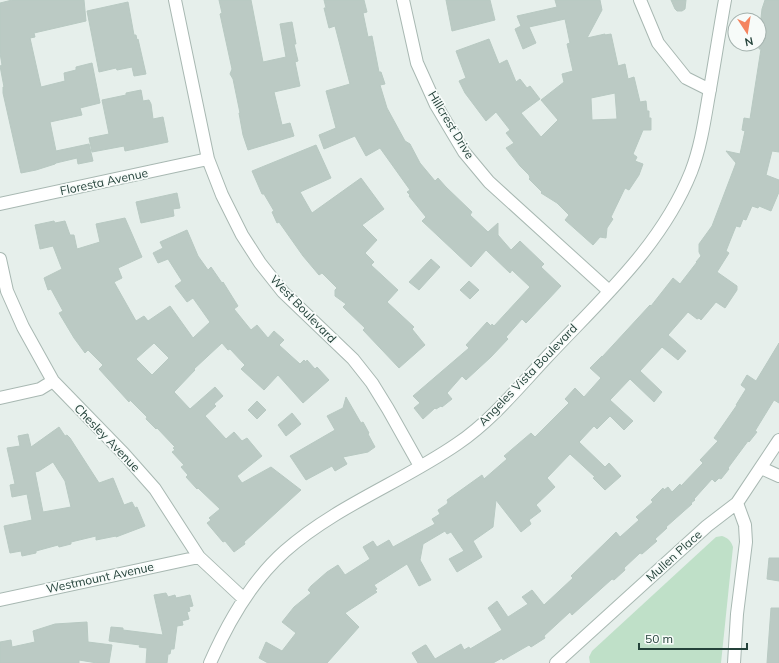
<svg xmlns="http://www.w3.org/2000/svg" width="779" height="663" font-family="Mulish,sans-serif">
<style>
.green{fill:#bfe0c8}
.building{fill:#bbcac4;stroke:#b8c9c2;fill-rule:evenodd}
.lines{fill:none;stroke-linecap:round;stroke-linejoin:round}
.minor-casing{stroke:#a8b8b2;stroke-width:14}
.minor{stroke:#fff;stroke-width:12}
.labels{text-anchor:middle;stroke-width:3.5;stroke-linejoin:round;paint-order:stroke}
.street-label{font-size:12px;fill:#24423a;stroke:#f7fbf9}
</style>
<rect width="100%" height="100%" fill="#e6efeb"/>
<path class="green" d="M722,536C728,538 731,541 733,547L721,663H590L589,657L592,651L716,537Z"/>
<path class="building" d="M12,0H84L86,21L34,33L35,37L30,38L41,87L65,81L64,73L76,70V67L92,63L100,103L80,108L82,115L50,122L56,151L89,144L93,161L78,164L77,158L56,163L55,164L36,170L21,173L3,93V87H4L0,66L2,65L0,53V3Z
M219,0H251L263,62L286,57L280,24L292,22L296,44H294L298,61L295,62L300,86L274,92L282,125L290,123L294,136L248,150L243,135L239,113H240L233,79L230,74L232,69L220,14L222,13Z
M324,0H364L367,12L363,13L368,37L372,36L379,72H381L385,84L380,85L387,108L405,141L410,144L420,163L435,181L438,178L446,187L472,212L470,215L488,232L498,223V235L511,250L520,241L544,264L541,267L561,286L529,320L526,323L522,319L506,337L508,339L491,357L466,380L462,376L447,393L452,399L442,407L441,406L436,409L435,408L423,419L414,408L420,403L413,396L469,348L466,345L487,322L491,326L492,324L494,326L530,287L512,270L510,273L486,250L471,267L422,221L426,217L409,196L410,195L407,192L410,190L380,148L366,156L355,136L324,149L319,135L336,128L326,91L350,84L335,26L329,28L324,8H326Z
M446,0H490L495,20L452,31Z
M555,0H600L602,10L587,38L605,34V35L611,34L618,66L625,64L628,79L634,77L640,102L646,101L647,111H649V118H651V130H643L633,154L637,157L635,161L643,164L639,175L629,190L625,188L611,217L613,219L607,228L606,238L600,237L593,245L565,220L569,215L557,203L541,193L542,192L529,179L530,178L529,175L520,166L506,148L514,143L506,133L510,130L496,112L486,121L465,93L459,81L466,78L456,51L489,39L499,64L507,60L516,82L520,79L527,88L530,86L540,99L521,113L541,137L558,120L541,100L564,82L562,74L573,71L567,44L570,43L565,19L529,27L536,43L523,49L515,29L521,26L517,16L557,7ZM615,93L617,119L592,120L591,98Z
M671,0H686L685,9L682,11H677L675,9Z
M765,0H779V152L772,151L766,175L779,180V192L771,211L759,206L758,208L752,206L746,220L743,219L740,227L736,226L726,251L729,253L717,272L737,286V290L725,308L716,302L701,320L699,318L697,319L688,312L668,335L686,351L678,360L662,347L640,371L662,392L654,402L630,379L610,400L633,421L624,430L610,416L597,429L594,426L579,442L605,467L609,463L621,476L605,490L593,478L595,477L570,454L547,478L555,487L536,505L541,511L529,520L531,524L521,532L496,500L493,527L473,541L482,557L457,572L449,559L464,551L451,532L447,534L445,531L423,544L420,560L431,580L419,586L407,564L374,585L377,589L375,590L377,592L345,613L359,627L327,663H268L259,658L266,642L282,651L296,633L282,622L294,607L311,593L308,590L311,586L327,572L338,565L345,575L370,559L363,547L373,541L377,547L389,540L393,547L435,524L432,519L440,514L438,510L447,504L448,502L447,500L482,475L484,479L507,459L504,456L531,433L535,437L569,403L565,399L575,388L584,397L601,378L590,368L602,356V357L650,305L651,306L673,278L680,284L697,262H696L701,256L699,252V244L712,226L736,163L726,151L740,154L745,131L742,130L744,118L750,119L761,49H759V36L762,9Z
M128,2L134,35H136L137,40L138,39L146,74L134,76L132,67L117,70L116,68L99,72L87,11Z
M141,90L143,101L149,100L151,104L153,119L163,117L168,142L125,151L124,146L92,152L89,138L109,134L102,100L126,95V93Z
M316,145L331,178L300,192L312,213L361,178L384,209L362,225L377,240L365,253L374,262L371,265L398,290L387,302L414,327L412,329L425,345L399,368L363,330L365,328L343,307L346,304L335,296V290L337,288L322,273L319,275L303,256L279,222L277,223L272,212L274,211L264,194H262L252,171Z
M177,193L180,208L173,209L174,216L141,223L136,202Z
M125,218L142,257L118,268L122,278L114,282L136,321L144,316L148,321L170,306L193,338L210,322L193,298L187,302L175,286L182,281L168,259L158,263L153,253L163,248L160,242L187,230L198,256L208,270L211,267L222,283L223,282L238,306L234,309L251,330L257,325L268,338L274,331L284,340L279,345L300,364L304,360L306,362L307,360L315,369L317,367L329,380L303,403L278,375L264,390L241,369L245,365L230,349L228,350L222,343L194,369L195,370L174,392L190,409L215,387L223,396L214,404L216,406L205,416L226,439L234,432L242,441L247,438L262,456L237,476L242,483L271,467L301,490L255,532L244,542L245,544L234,552L225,541L223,542L207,523L211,520L209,518L220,509L198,488L197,489L186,477L188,475L181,467L184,465L172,452L175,450L173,448L175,447L157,428L156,429L146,419L147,417L130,400L129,402L99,369L103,365L88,350L85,353L74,338L59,313L63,311L51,289L48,290L44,278L62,269L53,246L40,249L35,225L54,221L55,223L65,221L70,235H74L77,249L100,242L96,224ZM154,343L169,358L152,375L136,359Z
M431,259L440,267L419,290L409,282Z
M469,281L479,290L470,299L460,290Z
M779,343V403L774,400L755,431L757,432L749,442L748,441L728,468L729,469L721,479L719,478L715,482L712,479L694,499L695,500L691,503L692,504L666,527L667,528L655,539L657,541L642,554L640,553L624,568L625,570L614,580L612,579L572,615L570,612L544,636L545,638L531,647L529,645L503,660L502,658L493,663H418L412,653L425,645H426L435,659L461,644L464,650L469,647L470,649L502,630L488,608L497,601L508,617L528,604L522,597L532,590L544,605L573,578L571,576L608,540L616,532L620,537L639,520L636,517L653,502L651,500L663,488L664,490L668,487L672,492L680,484L681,486L703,463L700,460L718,441L714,438L737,405H736L746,389L741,385L747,375L756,381Z
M346,397L361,423L363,422L369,433L368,434L375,447L368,452L343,457L347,464L335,471L332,466L306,480L290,456L335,430L327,416L343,408Z
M257,401L266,410L257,419L248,410Z
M292,413L301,424L286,436L278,425Z
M59,427L65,436L67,435L70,438L99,483L113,478L124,505L132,502L135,508L137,507L145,526L116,537V536L96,540V536L71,542V544L59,547L58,545L36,551V553L22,556L21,551L10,553L4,526L32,520L27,494L12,497L10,485L15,484L7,448L20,446L18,436L28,434L31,447ZM53,462L65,481L71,507L43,512L35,472L39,471Z
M769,558H779V581L767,579Z
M166,593L168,597L175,595L176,598L190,595L193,606L189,607L190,611L187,612L189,619L182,621L183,625L177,626L174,649H171L170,654H168L167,663H146L147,648L139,647L140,645L109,641L111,627L123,628V630L163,635L154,595Z
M771,608H779V663H767Z
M87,622L88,642L112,645L109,663H97L79,660V663H0V642L11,640L12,647L35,642L33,631L55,624Z"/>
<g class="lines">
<defs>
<path id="minor" d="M175,0L208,159L222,195L242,235L260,263L283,292L353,359L372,383L388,409L420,466
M403,0L417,63L436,105L464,152L489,182L609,291
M640,0L658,43L686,78L710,90
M0,204L208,159
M0,259L7,291L23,327L53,381L124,454L155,489L199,557L244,599
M0,398L40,389L53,381
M761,468L779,476
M0,600L199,557
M210,663C228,622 251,581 285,551C336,506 402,482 457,444C491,421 518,388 546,358C599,301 661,247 691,172C700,149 704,124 708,100C714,67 719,33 725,0
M556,663L707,526L737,503L779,440
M734,663L737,614L746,542L745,525L737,503"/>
</defs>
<use href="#minor" class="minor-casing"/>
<use href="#minor" class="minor"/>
</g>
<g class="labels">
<g class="street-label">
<text transform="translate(451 125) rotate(59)" y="4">Hillcrest Drive</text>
<text transform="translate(104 182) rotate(-12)" y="4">Floresta Avenue</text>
<text transform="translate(303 309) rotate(46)" y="4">West Boulevard</text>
<text transform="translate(528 375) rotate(-46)" y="4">Angeles Vista Boulevard</text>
<text transform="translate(107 438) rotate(46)" y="4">Chesley Avenue</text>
<text transform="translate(674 556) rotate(-42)" y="4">Mullen Place</text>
<text transform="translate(100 578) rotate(-12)" y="4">Westmount Avenue</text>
</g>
</g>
<g transform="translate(747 32) rotate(168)"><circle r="19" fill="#f7fbf9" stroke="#a3b1ad"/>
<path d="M0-3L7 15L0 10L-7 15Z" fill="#f4845f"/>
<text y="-6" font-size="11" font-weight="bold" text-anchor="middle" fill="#24423a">N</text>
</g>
<path d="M639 643v6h108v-6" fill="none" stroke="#24423a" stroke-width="2"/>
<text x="645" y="643" font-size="12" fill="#24423a" stroke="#f7fbf9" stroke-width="3" paint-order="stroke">50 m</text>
</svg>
